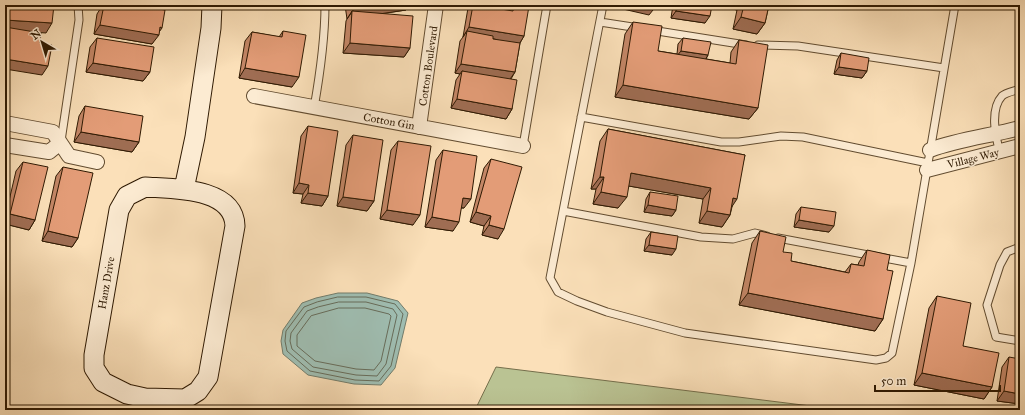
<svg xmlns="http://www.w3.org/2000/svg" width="1025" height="415" font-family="'IM FELL Great Primer',serif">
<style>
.green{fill:#bac393;stroke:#746e4b}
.water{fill:#9fbdb1;stroke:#727c6b}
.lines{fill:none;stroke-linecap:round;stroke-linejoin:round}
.shore{stroke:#676c5a;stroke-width:1}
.lane-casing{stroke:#624c30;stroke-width:9}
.street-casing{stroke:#624c30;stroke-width:16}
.secondary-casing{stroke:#2f1a03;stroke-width:21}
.lane{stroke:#fcebd2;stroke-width:7}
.street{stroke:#fcebd2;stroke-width:14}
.secondary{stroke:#fcebd2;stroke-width:19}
.wall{fill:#c38666;stroke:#2f1a03}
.shaded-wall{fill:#9f6d53;stroke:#2f1a03}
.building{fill:#e39c77;stroke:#2f1a03}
.labels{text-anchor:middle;stroke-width:3;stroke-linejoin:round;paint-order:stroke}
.street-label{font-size:11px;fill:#2f1a03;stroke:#fcebd2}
</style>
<rect width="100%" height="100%" fill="#fbe0b9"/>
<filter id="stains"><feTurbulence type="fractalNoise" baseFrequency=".005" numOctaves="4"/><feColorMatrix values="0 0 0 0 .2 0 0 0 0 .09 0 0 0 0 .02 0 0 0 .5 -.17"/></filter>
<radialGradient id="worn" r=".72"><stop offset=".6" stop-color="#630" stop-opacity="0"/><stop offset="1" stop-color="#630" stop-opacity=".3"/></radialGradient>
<path class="green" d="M496,367L843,410H475Z"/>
<path class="water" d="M338,293H367L398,301L408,313L395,368L381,385L354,384L308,375L283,354L281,341L283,330L302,303L316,298Z"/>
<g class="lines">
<path class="shore" d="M338,297H366L395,304L403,314L391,366L379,381L355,380L310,371L287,351L285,341L286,331L304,307L317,302Z
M339,302H366L393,309L397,315L386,364L377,376L356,375L313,367L292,349L290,341L291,333L307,311L318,307Z
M339,308H365L389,314L391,316L381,361L374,370L356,369L315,361L297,346V335L311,316Z"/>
<defs>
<path id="lane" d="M603,5L550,278L558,292L577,301L607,312L685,333L876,360L886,358L892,353L911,263L955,5
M600,22L639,28
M651,30L746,45
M758,45L798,46L944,68
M314,108C320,74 325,40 325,5
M581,117L721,142H739L781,136L803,137L928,163
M61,141L79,20L78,5
M523,146L547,5
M1000,152C995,136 990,109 1002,96C1006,92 1015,91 1020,89
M563,211L701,237L733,239L755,233L767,236
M778,238L911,263
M1020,247L1007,252L1000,265L987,305L996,337L1020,341"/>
<path id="street" d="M254,96L523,146
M5,123L53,132L69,156L97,162
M419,127L436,5
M5,145L49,152L60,143
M930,150C959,139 990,136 1020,128
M927,170L1020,146"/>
<path id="secondary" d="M145,187C173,189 234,187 235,226L208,377L198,391L185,399L145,398L127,394L103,382L94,368V355L119,210L127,196Z
M184,189L195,137L211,28L212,5"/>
</defs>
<use href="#lane" class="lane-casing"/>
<use href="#street" class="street-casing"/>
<use href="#secondary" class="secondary-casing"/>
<use href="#lane" class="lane"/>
<use href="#street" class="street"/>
<use href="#secondary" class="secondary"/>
</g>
<path class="wall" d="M96,5H158L156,8L159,32L152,44L94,34L97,14L102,6H96Z
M345,5H410L406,10L380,14L410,48L404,57L343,53L346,21L347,19Z
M470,5H495V8L510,10L514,5H521L524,36L520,43L515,72L511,79L512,109L506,119L451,108L456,80L460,74L455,73L460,41L463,37L468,8Z
M673,5H712L705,23L671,18Z
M716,5H769L765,23L757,34L733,29L737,10Z
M633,22L658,51L677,54L678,44L683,38L708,55L706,59L730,63L731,52L739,40L758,108L749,119L615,97L625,34Z
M283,31L292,87L239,78L245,41L252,32L279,37Z
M97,38L150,72L143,81L86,72L90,47Z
M841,53L867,71L862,78L834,74L837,60Z
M85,106L139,142L132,152L74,142L79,116Z
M308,126L328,196L322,206L301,203L303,194L293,193L301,136Z
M608,129L745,155L730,215L722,227L699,223L703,199L629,186L618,208L593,204L596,189H591L600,141Z
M353,135L374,201L367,211L337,206L346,145Z
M398,141L413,225L380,219L391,150Z
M443,150L464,208H461L453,231L425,227L436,160Z
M491,159L498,239L482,235L484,226L470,222L484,168Z
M23,162L35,220L29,230L5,224V218L16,171Z
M63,167L78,238L72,247L42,241L56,176Z
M650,192L676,210L672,216L644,212L646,199Z
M801,207L829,232L794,227L796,214Z
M760,231L783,252L791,261L845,272L851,264L858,265L859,262L867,250L887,270L883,319L875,331L739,305L752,243Z
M651,232L672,255L644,251L646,239Z
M937,296L963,346L992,387L984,399L914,385L929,308Z
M1009,357L1020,404L997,401L1002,367Z"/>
<path class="shaded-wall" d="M97,5H103L102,6H96Z
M114,5H120L117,9H111Z
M120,5H158L155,9L142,6L140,9Z
M381,5H410L406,10L352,18V11L347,19L354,9Z
M626,5H657L649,15L623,9Z
M716,5H741L737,10Z
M676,11L710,16L705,23L671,18Z
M741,17L765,23L757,34L733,29Z
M5,20L52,23L46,33L5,30Z
M100,25L160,27L162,28L157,35H159L152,44L94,34Z
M469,27L524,36L518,46L467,31L463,37Z
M350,43L410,48L404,57L343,53Z
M681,51L708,55L704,62L676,57Z
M5,59L48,66L42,75L5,69Z
M93,63L150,72L143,81L86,72Z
M461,64L515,72L508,82L462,71L460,74L455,73Z
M839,67L867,71L862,78L834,74Z
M245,68L299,77L292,87L239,78Z
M623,85L758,108L749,119L615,97Z
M457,99L512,109L506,119L451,108Z
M81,132L139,142L132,152L74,142Z
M631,173L711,188L703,199L623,185Z
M600,177H604L596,189H591Z
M299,183L309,185L303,194L293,193Z
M601,192L627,197L618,208L593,204Z
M308,193L328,196L322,206L301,203Z
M343,197L374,201L367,211L337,206Z
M463,198L471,199L464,208L456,207Z
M733,198L737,199L729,211Z
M648,205L676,210L672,216L644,212Z
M387,210L420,215L413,225L380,219Z
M707,211L730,215L722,227L699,223Z
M476,212L491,216L484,226L470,222Z
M10,214L35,220L29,230L5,224V222Z
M432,217L459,222L453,231L425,227Z
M799,220L834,226L829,232L794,227Z
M489,225L504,229L498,239L482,235Z
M48,231L78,238L72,247L42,241Z
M649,245L676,249L672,255L644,251Z
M748,293L883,319L875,331L739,305Z
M922,373L992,387L984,399L914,385Z
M1004,391L1020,394V404L997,401Z"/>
<path class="building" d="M5,5H54L52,23L5,20Z
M104,5H109L120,7V5H124L142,8V6L165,10L162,28L160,27L159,35L100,25Z
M353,5H381L354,9Z
M473,5H495V8L513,11L514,5H521L529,6L524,36L469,27Z
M677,5H712L710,16L676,11Z
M744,5H769L765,23L741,17Z
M352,11L413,16L410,48L350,43Z
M633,22L662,26L658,51L736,64L739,40L768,45L758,108L623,85Z
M5,27L41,33L40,43L52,45L48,66L5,59Z
M283,31L306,35L299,77L245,68L252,32L282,37Z
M467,31L493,36V39L520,43L515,72L461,64Z
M97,38L154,47L150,72L93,63Z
M683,38L711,42L708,55L681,51Z
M841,53L869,58L867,71L839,67Z
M462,71L517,80L512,109L457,99Z
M85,106L143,116L139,142L81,132Z
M308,126L338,131L328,196L308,193L309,185L299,183Z
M608,129L745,155L737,199L733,198L730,215L707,211L711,188L631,173L627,197L601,192L604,177H600Z
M353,135L383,140L374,201L343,197Z
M398,141L431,146L420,215L387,210Z
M443,150L477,156L471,199L463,198L459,222L432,217Z
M491,159L522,167L504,229L489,225L491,216L476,212Z
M23,162L48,167L35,220L10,214Z
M63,167L93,173L78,238L48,231Z
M650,192L678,196L676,210L648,205Z
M801,207L836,212L834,226L799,220Z
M760,231L786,237L783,252L792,253L791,261L849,273L851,264L864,266L867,250L890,255L887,270L893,271L883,319L748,293Z
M651,232L678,236L676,249L649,245Z
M937,296L971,303L963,346L999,353L992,387L922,373Z
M1009,357L1020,359V394L1004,391Z"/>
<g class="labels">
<g class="street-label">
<text transform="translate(428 66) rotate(-82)" y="4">Cotton Boulevard</text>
<text transform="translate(389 121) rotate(10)" y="4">Cotton Gin</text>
<text transform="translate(973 158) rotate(-14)" y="4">Village Way</text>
<text transform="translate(106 283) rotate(-80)" y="4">Hanz Drive</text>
</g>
</g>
<rect width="1025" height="415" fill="none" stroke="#fbe0b9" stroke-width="20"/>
<rect x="6" y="6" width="1013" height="403" fill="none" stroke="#2f1a03" stroke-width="2"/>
<rect x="10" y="10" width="1005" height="395" fill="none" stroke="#2f1a03"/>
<g transform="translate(42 42) rotate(322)" stroke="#fcebd2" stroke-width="3" paint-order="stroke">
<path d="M0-3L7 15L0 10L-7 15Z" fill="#2f1a03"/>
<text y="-6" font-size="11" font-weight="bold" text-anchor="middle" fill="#2f1a03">N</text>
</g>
<path d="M875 385v6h125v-6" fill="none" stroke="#2f1a03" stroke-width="2"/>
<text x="881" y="385" font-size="12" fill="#2f1a03" stroke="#fcebd2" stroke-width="3" paint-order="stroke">50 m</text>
<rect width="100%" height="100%" filter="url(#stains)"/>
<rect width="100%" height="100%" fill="url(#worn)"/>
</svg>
